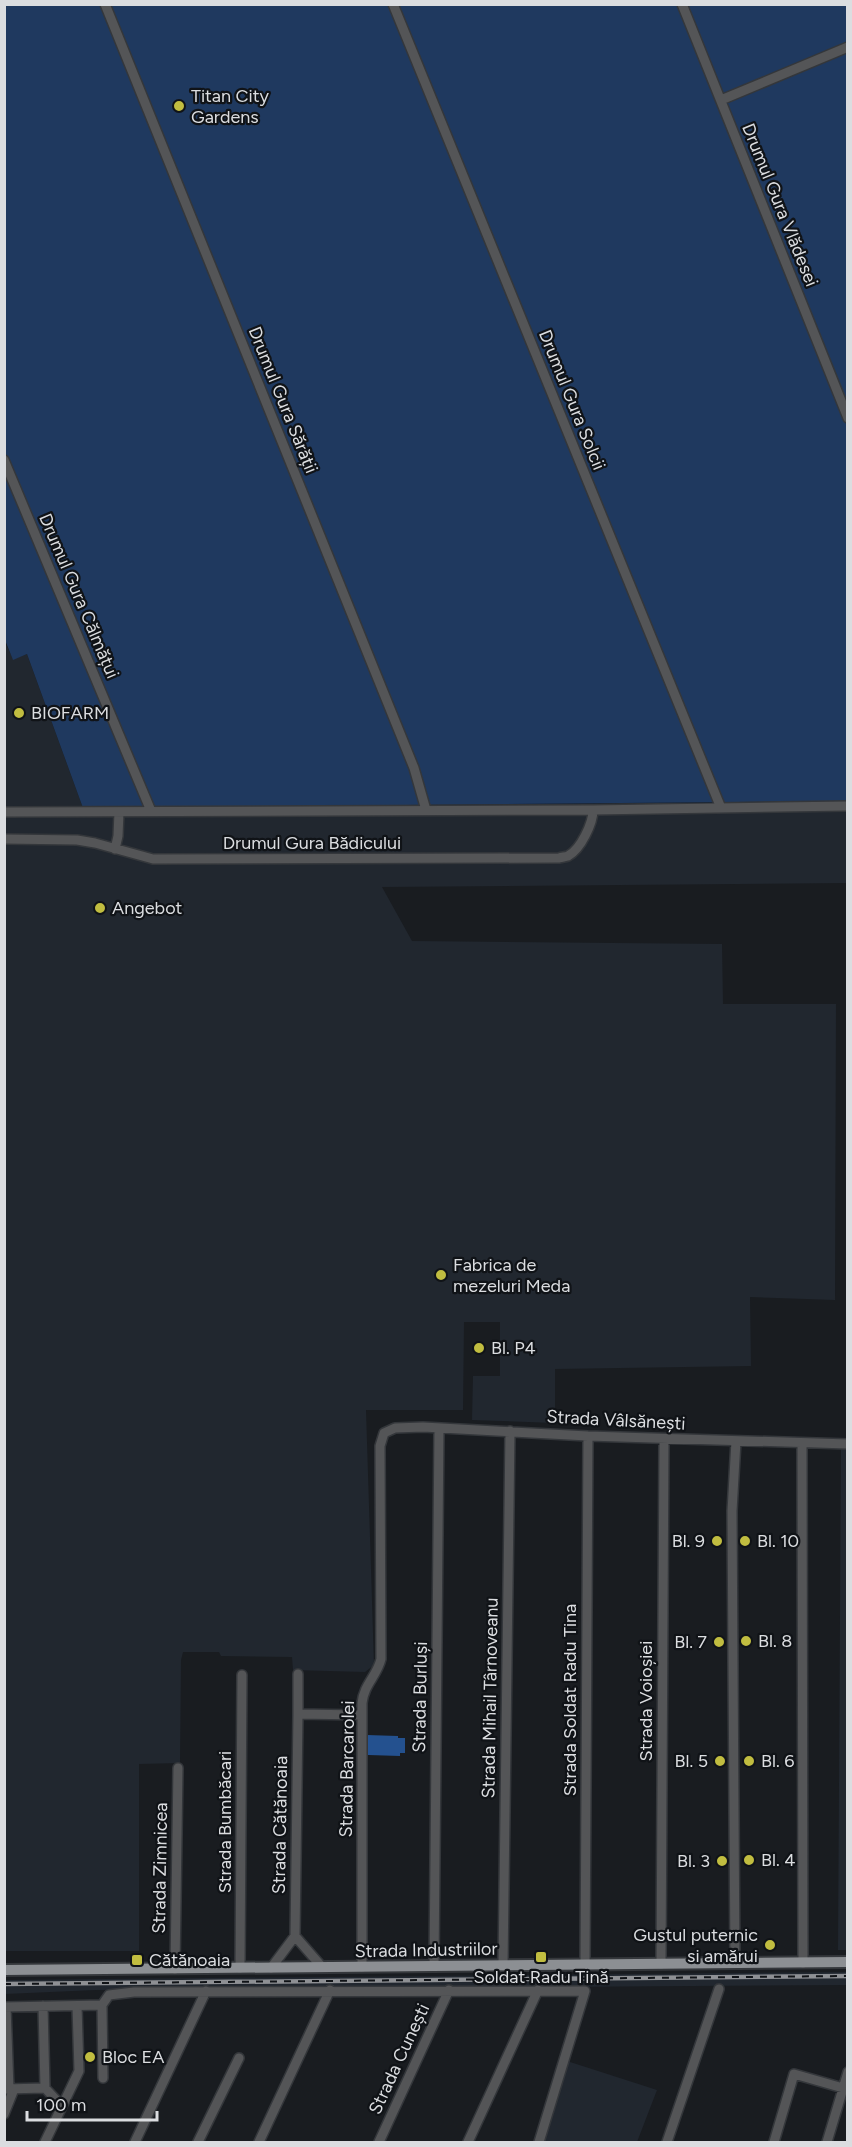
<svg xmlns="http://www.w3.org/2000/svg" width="852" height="2147" font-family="Figtree,sans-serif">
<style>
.built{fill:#21272f}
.green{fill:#1f395f}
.forest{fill:#24518f}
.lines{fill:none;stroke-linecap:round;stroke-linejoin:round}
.minor-casing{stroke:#34373b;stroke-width:12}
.major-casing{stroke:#34373b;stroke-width:14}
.minor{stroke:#545557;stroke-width:9}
.major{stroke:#8c8f93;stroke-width:10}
.rail-casing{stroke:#8e9094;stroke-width:4.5}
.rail{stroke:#101317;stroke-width:2;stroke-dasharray:7;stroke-linecap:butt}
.poi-dot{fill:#c1bd40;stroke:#101317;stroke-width:2}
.labels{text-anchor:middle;stroke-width:4.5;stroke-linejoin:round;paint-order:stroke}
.poi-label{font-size:18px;fill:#dbdde0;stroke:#101317;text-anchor:start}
.street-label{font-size:18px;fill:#dbdde0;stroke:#101317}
</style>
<rect width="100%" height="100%" fill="#191c20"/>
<path class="built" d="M4,640L13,659L27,654L83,808L847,801V883L382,887L412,941L722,944L723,1004H836L835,1300L750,1297L751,1366L555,1369V1423L472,1420L473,1376H500V1322H464L463,1410H366L374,1665L365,1672L293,1670L292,1657L221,1656L219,1652H183L181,1660L180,1763L139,1764V1951H5Z
M841,1449H848V1950H838Z
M848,1972L847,1985L96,1990L5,1994L4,1980Z
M567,2061L657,2090L637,2142H541Z"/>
<path class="green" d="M5,5H847V801L83,808L27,654L13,660L5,640Z"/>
<path class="forest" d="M367,1735L398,1736V1738H405V1753H400V1756L368,1755Z"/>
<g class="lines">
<defs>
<path id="minor" d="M105,4L414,768L426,810
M393,4L721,808
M682,4L848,418
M721,100L848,47
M4,460L151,811
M4,812L593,810L848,806
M4,839L77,840L95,843L153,859L559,858C562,857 565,857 568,856C581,849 593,823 593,810
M115,849L118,836L119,812
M802,1443L803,1963
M298,1674V1714
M295,1936L322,1967
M735,1963L732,1511L736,1441
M661,1964L664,1439
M585,1965L588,1436
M434,1966L439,1428
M503,1966L510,1431
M362,1967V1703C364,1684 377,1676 381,1659L380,1446L384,1433L395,1428L423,1427L588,1436L848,1444
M240,1968L242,1675
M271,1968L295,1936L298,1714L362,1715
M175,1969L178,1768
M102,2005L109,1995L134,1992L585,1991L539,2142
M43,2006L45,2088
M4,2007L102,2005L103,2078
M6,2007L9,2089
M5,2089L45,2088L61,2105
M4,2114L14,2089
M45,2142L79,2071L77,2006
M135,2142L206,1991
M198,2142L239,2058
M259,2142L330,1990
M379,2142L449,1990
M468,2142L538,1990
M667,2142L719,1989
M774,2142L794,2074L843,2088
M827,2142L848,2072"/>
<path id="major" d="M4,1970L848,1962"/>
</defs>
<use href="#minor" class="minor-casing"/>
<use href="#major" class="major-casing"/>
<use href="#minor" class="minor"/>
<use href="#major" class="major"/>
<defs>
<path id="rail" d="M4,1984L848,1976"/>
</defs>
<use href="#rail" class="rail-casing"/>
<use href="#rail" class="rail"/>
</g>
<g class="poi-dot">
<circle cx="179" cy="106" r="6"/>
<circle cx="19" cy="713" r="6"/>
<circle cx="100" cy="908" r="6"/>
<circle cx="441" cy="1275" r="6"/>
<circle cx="479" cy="1348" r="6"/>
<circle cx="717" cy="1541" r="6"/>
<circle cx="745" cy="1541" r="6"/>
<circle cx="746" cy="1641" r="6"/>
<circle cx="719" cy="1642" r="6"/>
<circle cx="720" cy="1761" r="6"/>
<circle cx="749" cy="1761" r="6"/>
<circle cx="749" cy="1860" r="6"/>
<circle cx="722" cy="1861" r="6"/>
<circle cx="770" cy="1945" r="6"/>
<rect x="535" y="1951" width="12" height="12" rx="3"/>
<rect x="131" y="1954" width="12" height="12" rx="3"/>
<circle cx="90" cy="2057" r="6"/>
</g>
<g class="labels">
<g class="poi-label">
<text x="191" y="102">Titan City<tspan x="191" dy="21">Gardens</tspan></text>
<text x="31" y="719">BIOFARM</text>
<text x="112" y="914">Angebot</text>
<text x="453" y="1271">Fabrica de<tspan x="453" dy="21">mezeluri Meda</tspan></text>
<text x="491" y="1354">Bl. P4</text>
<text x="705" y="1547" text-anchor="end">Bl. 9</text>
<text x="757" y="1547">Bl. 10</text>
<text x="758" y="1647">Bl. 8</text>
<text x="707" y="1648" text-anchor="end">Bl. 7</text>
<text x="708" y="1767" text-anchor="end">Bl. 5</text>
<text x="761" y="1767">Bl. 6</text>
<text x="761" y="1866">Bl. 4</text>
<text x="710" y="1867" text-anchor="end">Bl. 3</text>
<text x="758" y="1941" text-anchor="end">Gustul puternic<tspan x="758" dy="21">si amărui</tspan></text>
<text x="149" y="1966">Cătănoaia</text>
<text x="541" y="1983" text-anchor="middle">Soldat Radu Tină</text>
<text x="102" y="2063">Bloc EA</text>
</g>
<g class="street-label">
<text transform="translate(780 205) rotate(68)" y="6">Drumul Gura Vlădesei</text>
<text transform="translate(283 400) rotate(68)" y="6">Drumul Gura Sărății</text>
<text transform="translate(572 400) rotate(68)" y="6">Drumul Gura Solcii</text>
<text transform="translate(79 596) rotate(67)" y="6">Drumul Gura Călmățui</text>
<text x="312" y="849">Drumul Gura Bădicului</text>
<text transform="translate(616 1420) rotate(3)" y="6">Strada Vâlsănești</text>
<text transform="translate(420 1697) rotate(-89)" y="6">Strada Burluși</text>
<text transform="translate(490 1698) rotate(-89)" y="6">Strada Mihail Târnoveanu</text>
<text transform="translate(570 1700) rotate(-90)" y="6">Strada Soldat Radu Tina</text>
<text transform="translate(646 1701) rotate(-90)" y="6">Strada Voioșiei</text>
<text transform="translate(347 1769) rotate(-89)" y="6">Strada Barcarolei</text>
<text transform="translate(225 1822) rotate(-90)" y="6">Strada Bumbăcari</text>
<text transform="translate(280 1825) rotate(-89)" y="6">Strada Cătănoaia</text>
<text transform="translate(160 1868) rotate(-89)" y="6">Strada Zimnicea</text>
<text transform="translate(426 1950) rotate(-1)" y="6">Strada Industriilor</text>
<text transform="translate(399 2059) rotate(-65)" y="6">Strada Cunești</text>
</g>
</g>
<rect width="852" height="2147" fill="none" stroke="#dbdde0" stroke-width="12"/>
<path d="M27 2111v9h130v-9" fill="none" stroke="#dbdde0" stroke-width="3"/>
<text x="36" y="2111" font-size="18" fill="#dbdde0" stroke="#101317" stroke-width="4.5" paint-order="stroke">100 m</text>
</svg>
